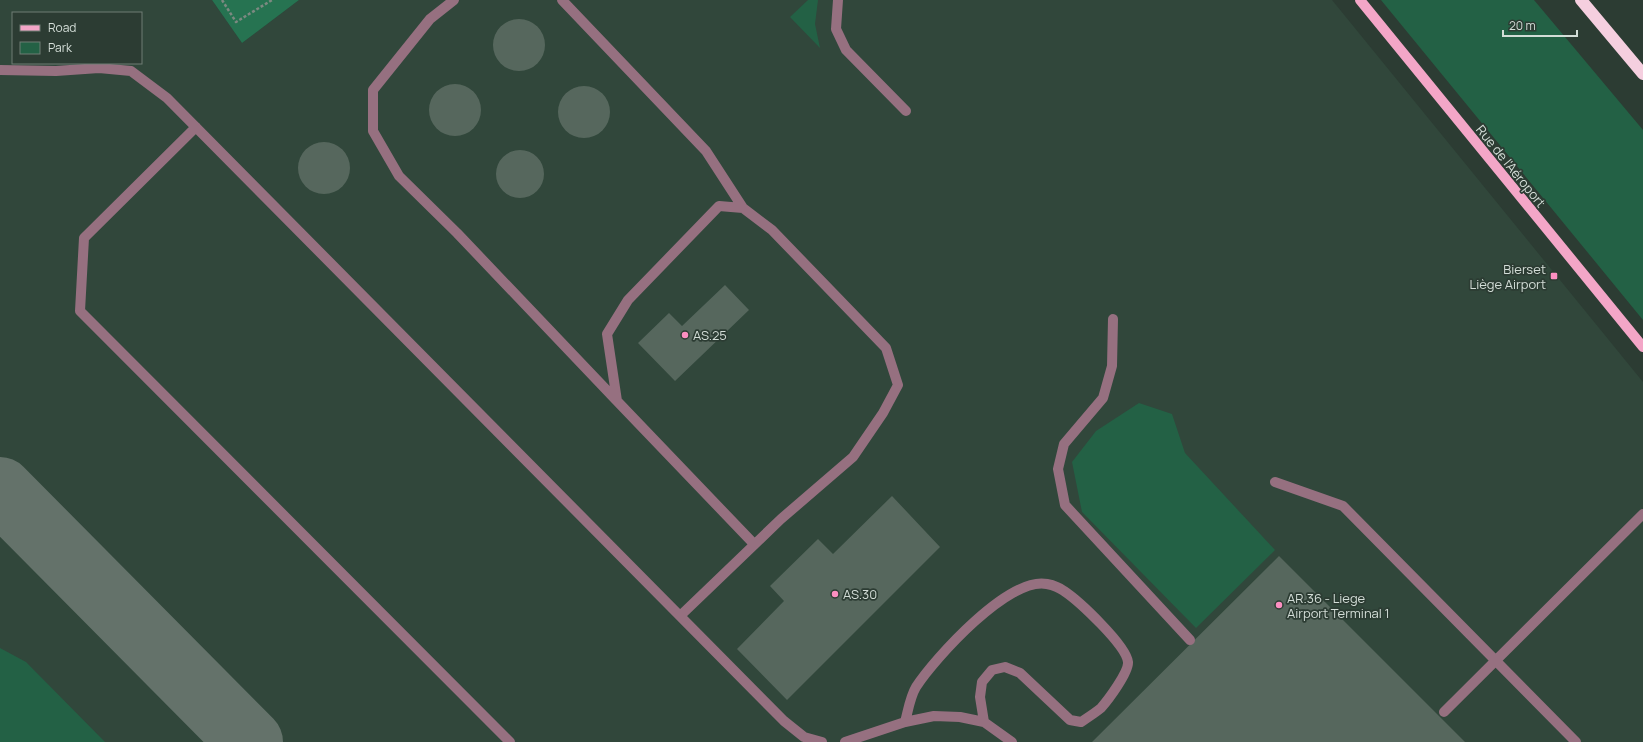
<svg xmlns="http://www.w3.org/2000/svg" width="1643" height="742" font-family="Manrope,sans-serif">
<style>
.built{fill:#31473b;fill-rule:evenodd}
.green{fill:#236145}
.forest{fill:#267351}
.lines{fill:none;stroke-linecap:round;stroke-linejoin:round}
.taxiway{stroke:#64726a;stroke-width:66}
.building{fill:#56675d}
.path{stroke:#7c8981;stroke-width:2.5;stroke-dasharray:3 2;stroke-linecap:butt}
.minor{stroke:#967080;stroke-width:10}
.major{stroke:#f3a6c7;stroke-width:10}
.highway{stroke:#f5cfdf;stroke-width:12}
.poi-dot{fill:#fc8fc1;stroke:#2c3c33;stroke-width:1.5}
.labels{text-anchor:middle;stroke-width:3.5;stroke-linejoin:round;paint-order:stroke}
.street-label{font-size:13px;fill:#d3ddd7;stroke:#2c3c33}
.poi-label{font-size:13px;fill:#d3ddd7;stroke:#2c3c33;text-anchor:start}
</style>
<rect width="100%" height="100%" fill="#2c3c33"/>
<path class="built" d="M0,0H212L242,43L299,0H1332L1643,382V742H0ZM13,13H141V63H13Z"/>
<path class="green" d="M808,0H818L815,24L820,48L790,17Z
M1381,0H1534L1643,130V320Z
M1139,403L1172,414L1185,453L1275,550L1196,628L1082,512L1072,462L1096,431Z
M0,648L26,662L105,742H0Z"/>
<path class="forest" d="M212,0H299L242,43Z"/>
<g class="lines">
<path class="taxiway" d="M0,490L250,742"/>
</g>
<path class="building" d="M493 45a26 26 0 1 1 52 0a26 26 0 1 1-52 0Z
M429 110a26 26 0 1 1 52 0a26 26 0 1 1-52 0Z
M558 112a26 26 0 1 1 52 0a26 26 0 1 1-52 0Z
M298 168a26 26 0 1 1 52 0a26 26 0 1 1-52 0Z
M496 174a24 24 0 1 1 48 0a24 24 0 1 1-48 0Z
M725,285L749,310L675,381L638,343L669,313L682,326Z
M892,496L940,547L787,700L737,649L784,601L770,586L818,539L833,554Z
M1279,556L1465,742H1092Z"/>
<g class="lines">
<path class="path" d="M222,0L236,22L272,0"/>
<path class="minor" d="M454,0L430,19L373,90V131L399,176L457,233L617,401
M562,0L706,151L743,208
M838,0L836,29L846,50L906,111
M0,70L56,71L99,68L131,71L167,98L784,721L804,737L822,742
M196,127L84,238L80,311L510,742
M1113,319L1112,366L1103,398L1064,444L1058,469L1065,505L1190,640
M1275,482L1343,506L1576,742
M680,616L781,519L853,457L883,413L898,385L886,348L772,230L743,208L719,206L628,300L607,334L617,401L754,544
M1444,712L1643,514
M905,722C908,711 910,697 916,687C935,658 1009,576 1047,584C1052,585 1060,588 1064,591C1079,601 1126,645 1128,662C1129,672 1108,700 1101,708C1095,713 1087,718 1081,722L1070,720L1020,673L1005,667L992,670L982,682L980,697L984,722
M845,742L905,722L934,716L960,717L984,722L1012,742"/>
<path class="major" d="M1360,0L1643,347"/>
<path class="highway" d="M1581,0L1643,74"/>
</g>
<g class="poi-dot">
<rect x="1550" y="272" width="8" height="8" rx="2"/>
<circle cx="685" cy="335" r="4"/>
<circle cx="835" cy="594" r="4"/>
<circle cx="1279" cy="605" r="4"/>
</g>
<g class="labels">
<g class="street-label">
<text transform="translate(1511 166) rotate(51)" y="5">Rue de l'Aéroport</text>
</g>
<g class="poi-label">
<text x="1546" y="274" text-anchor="end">Bierset<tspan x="1546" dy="15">Liège Airport</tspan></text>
<text x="693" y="340">AS.25</text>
<text x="843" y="599">AS.30</text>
<text x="1287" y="603">AR.36 - Liege<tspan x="1287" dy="15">Airport Terminal 1</tspan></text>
</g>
</g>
<rect x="12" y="12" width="130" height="52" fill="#2c3c33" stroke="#6f7c75"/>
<rect x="20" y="25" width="20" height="6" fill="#f3a6c7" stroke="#6f7c75"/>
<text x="48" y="32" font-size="12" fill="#d3ddd7">Road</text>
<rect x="20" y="42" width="20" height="12" fill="#236145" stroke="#6f7c75"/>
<text x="48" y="52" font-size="12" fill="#d3ddd7">Park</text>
<path d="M1503 30v6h74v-6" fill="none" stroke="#d3ddd7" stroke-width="2"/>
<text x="1509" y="30" font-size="12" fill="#d3ddd7" stroke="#2c3c33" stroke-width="3" paint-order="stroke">20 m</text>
</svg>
